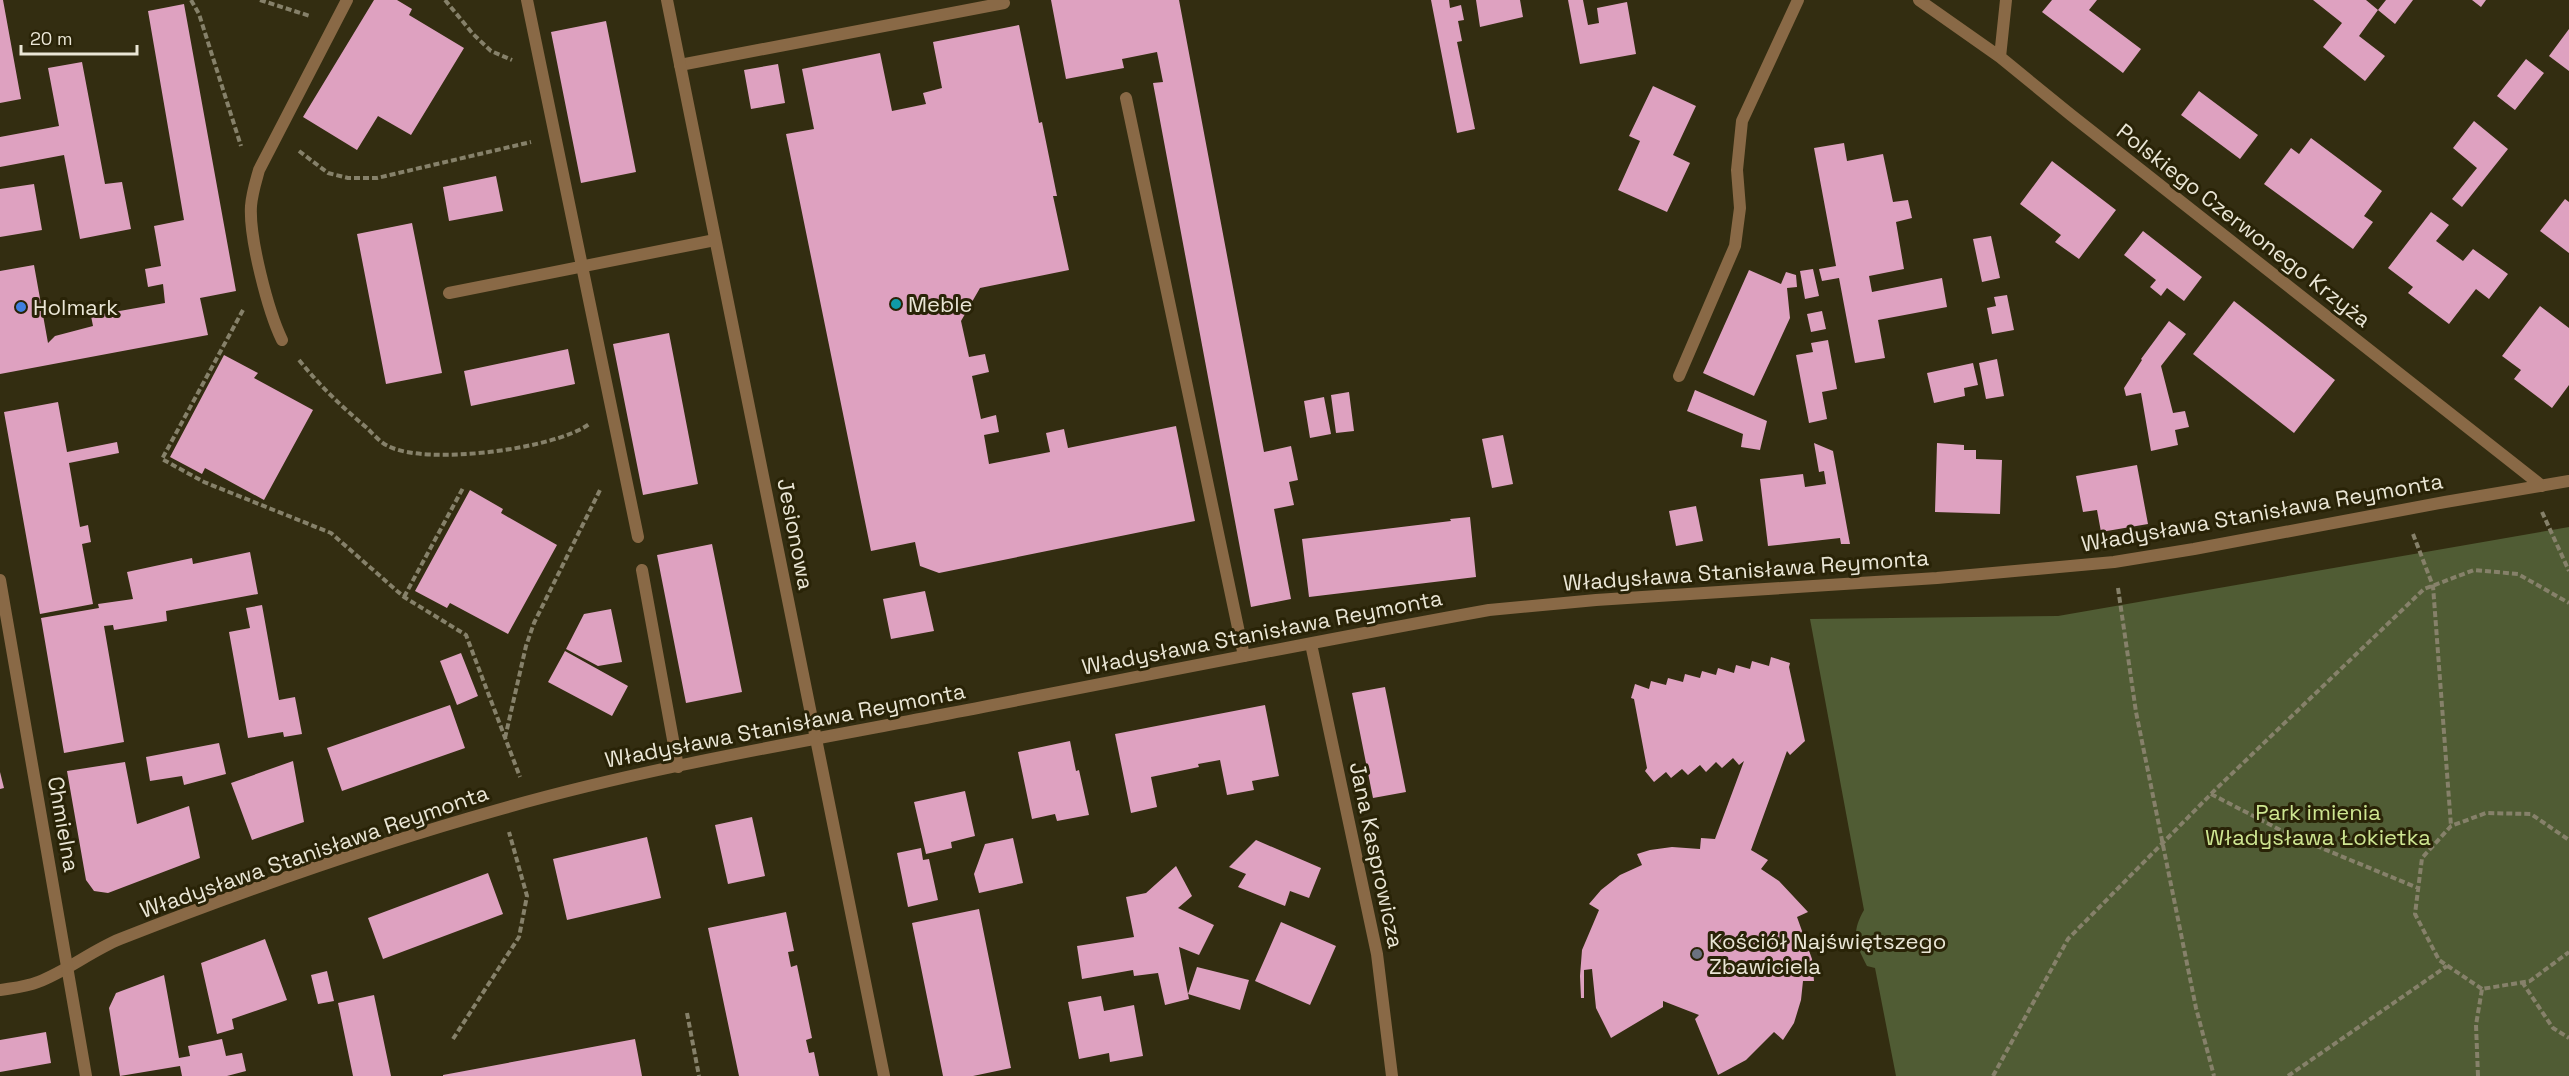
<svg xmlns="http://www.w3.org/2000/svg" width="2569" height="1076" font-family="'Space Grotesk',sans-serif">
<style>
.green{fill:#505c34}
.building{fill:#dea1c0}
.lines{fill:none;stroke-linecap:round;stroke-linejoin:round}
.path{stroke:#86816a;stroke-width:4;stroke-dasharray:6 3;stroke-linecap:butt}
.service{stroke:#896946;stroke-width:12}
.minor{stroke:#896946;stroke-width:12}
.tertiary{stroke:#896946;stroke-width:12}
.culture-dot{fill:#0f9aa8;stroke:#292307;stroke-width:2}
.shop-dot{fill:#3f7fe0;stroke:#292307;stroke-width:2}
.worship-dot{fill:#6b7280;stroke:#292307;stroke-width:2}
.labels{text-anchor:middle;stroke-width:6;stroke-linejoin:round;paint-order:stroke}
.street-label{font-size:22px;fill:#eae6d6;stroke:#292307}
.poi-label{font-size:22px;fill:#eae6d6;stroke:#292307;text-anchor:start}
.park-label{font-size:22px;fill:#cee691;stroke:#292307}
</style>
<rect width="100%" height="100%" fill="#332d11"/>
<path class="green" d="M2569,527V1076H1896L1875,968L1867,966C1855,943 1851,933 1864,910L1810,619L2058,616Z"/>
<path class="building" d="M0,0H3L21,99L0,103Z
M374,0H397L412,9L409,15L464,48L411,135L378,116L357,150L303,117Z
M1051,0H1179L1264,452L1291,446L1298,480L1289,482L1294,505L1274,509L1291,599L1251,607L1153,83L1163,82L1157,52L1122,59L1124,68L1066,79Z
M1431,0H1449L1450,8L1461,5L1464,20L1458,21L1462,41L1457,42L1475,129L1457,133Z
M1476,0H1520L1523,17L1480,27Z
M1568,0H1583L1588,25L1599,23L1597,8L1627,2L1636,54L1580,64Z
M2052,0H2097L2089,10L2141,49L2123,73L2042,12Z
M2313,0H2366L2378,10L2386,0H2413L2395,24L2378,10L2359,36L2385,56L2365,81L2323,47L2342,23Z
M2472,0H2486L2481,7Z
M184,4L236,291L200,298L208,335L0,374V271L34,265L48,343L55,336L93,326L91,316L165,303L163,284L148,287L145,269L161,266L154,226L184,220L148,11Z
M606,21L636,172L581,183L551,32Z
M1019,25L1039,123L1042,122L1057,196H1053L1069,270L980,288L961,321L969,357L985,354L989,372L972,376L981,419L996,415L999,432L984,435L989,464L1050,452L1046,433L1064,429L1068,448L1176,426L1195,521L939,573L920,566L915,542L871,551L786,134L814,129L802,69L880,53L892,111L926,104L923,93L942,88L933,42Z
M2569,29V71L2549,56Z
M2526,59L2544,73L2515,110L2497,96Z
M82,62L105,184L122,182L131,229L80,239L64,155L0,167V137L59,126L48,68Z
M778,64L785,103L751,109L744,70Z
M1653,86L1696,106L1673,155L1690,163L1667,212L1618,190L1640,141L1629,136Z
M2199,91L2258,135L2240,159L2181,115Z
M2474,121L2508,149L2462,207L2452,199L2477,168L2453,148Z
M2311,138L2382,191L2364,216L2373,222L2353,249L2264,184L2291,148L2299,154Z
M1844,143L1847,161L1883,154L1893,202L1908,200L1912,218L1896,222L1904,269L1869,276L1872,292L1942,278L1947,307L1878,320L1885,358L1855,363L1839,278L1822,281L1819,269L1836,266L1814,148Z
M2052,161L2116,210L2079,259L2055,242L2061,235L2020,204Z
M496,176L503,211L449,221L443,187Z
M34,184L42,230L0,237V189Z
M2565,199L2569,202V253L2540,231Z
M2431,212L2449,225L2436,241L2463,261L2473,249L2508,274L2489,299L2476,289L2449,324L2408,293L2413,287L2388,268Z
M412,223L442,373L386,384L357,234Z
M2143,231L2202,277L2184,301L2167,288L2161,296L2150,287L2156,280L2124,255Z
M1991,236L2000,278L1982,282L1973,239Z
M1813,269L1819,296L1805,299L1800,271Z
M1749,270L1781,284L1786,272L1796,275L1797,287L1787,288L1790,318L1754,396L1703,373Z
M2007,295L2014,330L1992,334L1987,308L1996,306L1994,297Z
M2234,301L2335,380L2294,433L2193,354Z
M2540,306L2569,328V385L2552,408L2514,379L2521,370L2502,356Z
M1822,311L1826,329L1811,332L1807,314Z
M2169,321L2186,334L2161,366L2173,413L2185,411L2189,427L2175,430L2178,445L2151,451L2141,393L2126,396L2124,388L2142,360L2141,359Z
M669,333L698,484L643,495L613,344Z
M1828,340L1837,389L1822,392L1827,419L1809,423L1796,355L1813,352L1811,343Z
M568,349L575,384L471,406L464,371Z
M224,355L258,373L254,378L313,410L264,500L205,468L202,474L170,457Z
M1997,359L2004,396L1986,399L1979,363Z
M1973,363L1978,385L1964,388L1965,396L1934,403L1927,373Z
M1695,390L1767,421L1760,450L1741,447L1743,434L1687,411Z
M1349,392L1354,431L1336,433L1331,395Z
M1324,397L1331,434L1310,438L1304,401Z
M58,402L67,452L117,442L119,453L69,463L80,527L88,525L91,542L82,544L93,604L40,614L4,412Z
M1503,435L1513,484L1492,488L1482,439Z
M1814,443L1833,451L1850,544H1841L1840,538L1768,546L1760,479L1803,474L1805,487L1826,484L1824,471L1819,472Z
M1937,443L1964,445V450H1976V459L2002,460L2000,514L1935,512Z
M2137,465L2148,524L2101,532L2097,510L2083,512L2076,476Z
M470,490L503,509L501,513L557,545L508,634L450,603L447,608L415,591Z
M1696,506L1703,541L1676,546L1669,511Z
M1470,517L1476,577L1309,597L1302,539L1451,521L1450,519Z
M712,544L742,692L686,703L657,555Z
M250,552L258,594L166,611L167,621L114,630L113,625L104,626L124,742L64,753L41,618L99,608L98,604L133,599L127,572L192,558L193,564Z
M925,591L934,631L891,639L883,599Z
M262,605L279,700L295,697L302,734L284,737L283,732L248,738L229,632L250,628L246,608Z
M611,609L622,662L598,666L566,649L584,614Z
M565,651L628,686L612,716L548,682Z
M461,653L478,696L457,705L440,661Z
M1771,657L1790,663L1789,667L1805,741L1790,755L1787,751L1751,850L1768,860L1761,869L1779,881L1808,912L1797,917L1812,959L1814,981H1803L1801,1000L1794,1023L1783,1040L1774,1032L1746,1060L1718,1075L1695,1019L1699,1015L1663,1001V1007L1611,1038L1596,1008L1592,969L1584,970V998H1581L1580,976L1582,950L1599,910L1589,904L1601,890L1620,875L1642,865L1637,854L1650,850L1672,847L1700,849L1701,838L1715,839L1744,761L1739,765L1733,758L1722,768L1716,762L1706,772L1700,765L1688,775L1682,769L1671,778L1666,772L1654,782L1645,771L1647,768L1634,699L1631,698L1635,684L1649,689L1651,681L1666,685L1668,678L1683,682L1685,674L1700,678L1702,671L1716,675L1718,668L1734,673L1736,665L1750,669L1752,661L1769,666Z
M1385,687L1406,792L1373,798L1352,693Z
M450,705L465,748L342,791L327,748Z
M1265,705L1279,776L1252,781L1254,790L1227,795L1220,760L1198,764L1199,767L1151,777L1157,807L1131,813L1115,734Z
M1070,741L1076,771L1079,770L1089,815L1057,821L1055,814L1032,819L1018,752Z
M219,743L226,774L184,785L182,776L150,781L146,757Z
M293,761L304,822L252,840L231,783Z
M125,762L137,824L189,806L200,858L108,893L94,891L86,880L67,771Z
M0,772L4,788L0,789Z
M965,791L975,836L951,842L952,848L926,854L914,802Z
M752,817L765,876L728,884L715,825Z
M647,837L661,898L567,920L553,859Z
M1013,838L1023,883L979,893L974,874L985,844Z
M1256,840L1321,868L1309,898L1290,891L1285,906L1238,887L1246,874L1229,867Z
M921,848L923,860L929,859L938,900L908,907L897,853Z
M1176,866L1192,896L1178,908L1214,925L1199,955L1179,947L1188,994L1197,967L1249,980L1240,1010L1188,994L1189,999L1165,1005L1158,973L1134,976L1133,970L1082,979L1077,946L1134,937L1126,897L1146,893Z
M488,873L503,914L383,959L368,918Z
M979,909L1011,1068L973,1076H943L912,923Z
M786,912L794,951L788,952L791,967L797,965L812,1038L806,1040L809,1053L814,1052L819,1076H739L708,928Z
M1281,922L1336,946L1310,1005L1255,981Z
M265,939L287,1000L232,1019L234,1029L217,1034L201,963Z
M327,971L334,1001L318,1004L311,975Z
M164,975L179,1058L190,1056L188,1046L222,1039L226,1056L242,1053L246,1071L227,1076H182L180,1066L120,1076L109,1008L116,993Z
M374,995L391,1076H353L338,1003Z
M1101,996L1104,1011L1134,1005L1143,1056L1110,1062L1109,1053L1079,1059L1068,1002Z
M46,1032L51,1063L0,1072V1040Z
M635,1039L642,1076H443V1075Z"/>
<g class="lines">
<path class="path" d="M191,0L199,14L241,146
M260,0L310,16
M445,0L473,34L491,51L512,60
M299,151L328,173L348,178H377L531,142
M243,310L162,459L204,482L331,533L404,597L466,635L520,777
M299,360C320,386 342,407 367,428C373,434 381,443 388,446C426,466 556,449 589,424
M2542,512L2569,571
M2413,534L2433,586L2451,826
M2118,588L2136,712L2196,1008L2214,1076
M404,597L463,488
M505,738L526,646L534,623L601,488
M2211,794L2290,835L2418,888
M2522,982L2553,1028L2569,1038
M2482,989L2439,960L2415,914L2422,858L2451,826L2486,813L2531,814L2569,840
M687,1013L699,1076
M453,1039L519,937L527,896L509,832
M1993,1076L2068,939L2216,789L2424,589L2474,570L2518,574L2569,603
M2288,1076L2447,966
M2478,1076L2476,1025L2482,989L2530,981L2569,952"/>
<path class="service" d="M527,0L638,537
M680,65L1004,3
M1126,98L1244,656
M449,293L715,240
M282,340C268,311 249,238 251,206C252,193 256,181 259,170L347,0
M642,570L678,767"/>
<path class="minor" d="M667,0L884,1076
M1919,0L2000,57L2071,115L2542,486
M2000,57L2006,0
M1679,376L1735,246L1740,208L1737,170L1742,121L1798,0
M1311,644L1377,954L1392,1076
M0,990C12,988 26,987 38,982C67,971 91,951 120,939C245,890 373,845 501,809C644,768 795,743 941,715C1123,680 1306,643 1489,610L1596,600L1937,578L2114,562L2194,549L2445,502L2569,481"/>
<path class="tertiary" d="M0,580L86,1076"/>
</g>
<circle class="culture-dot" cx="896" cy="304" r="6"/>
<circle class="shop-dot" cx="21" cy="307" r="6"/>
<circle class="worship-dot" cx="1697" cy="954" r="6"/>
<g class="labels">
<g class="street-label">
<text transform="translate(2244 225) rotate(38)" y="8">Polskiego Czerwonego Krzyża</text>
<text transform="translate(2262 512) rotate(-10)" y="8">Władysława Stanisława Reymonta</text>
<text transform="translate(796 534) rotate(79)" y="8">Jesionowa</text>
<text transform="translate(1746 570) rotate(-4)" y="8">Władysława Stanisława Reymonta</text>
<text transform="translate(1262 632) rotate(-11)" y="8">Władysława Stanisława Reymonta</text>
<text transform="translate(785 725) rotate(-11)" y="8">Władysława Stanisława Reymonta</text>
<text transform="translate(64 824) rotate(80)" y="8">Chmielna</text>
<text transform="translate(314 851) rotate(-19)" y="8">Władysława Stanisława Reymonta</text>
<text transform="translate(1377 855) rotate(78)" y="8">Jana Kasprowicza</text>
</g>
<g class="poi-label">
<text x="908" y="312">Meble</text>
<text x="33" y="315">Holmark</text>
<text x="1709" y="949">Kościół Najświętszego<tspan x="1709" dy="25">Zbawiciela</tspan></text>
</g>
<g class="park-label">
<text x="2318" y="820">Park imienia<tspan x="2318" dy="25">Władysława Łokietka</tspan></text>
</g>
</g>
<path d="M21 45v9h116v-9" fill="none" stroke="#eae6d6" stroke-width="3"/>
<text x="30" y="45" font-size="18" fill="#eae6d6" stroke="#292307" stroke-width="4.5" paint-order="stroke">20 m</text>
</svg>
